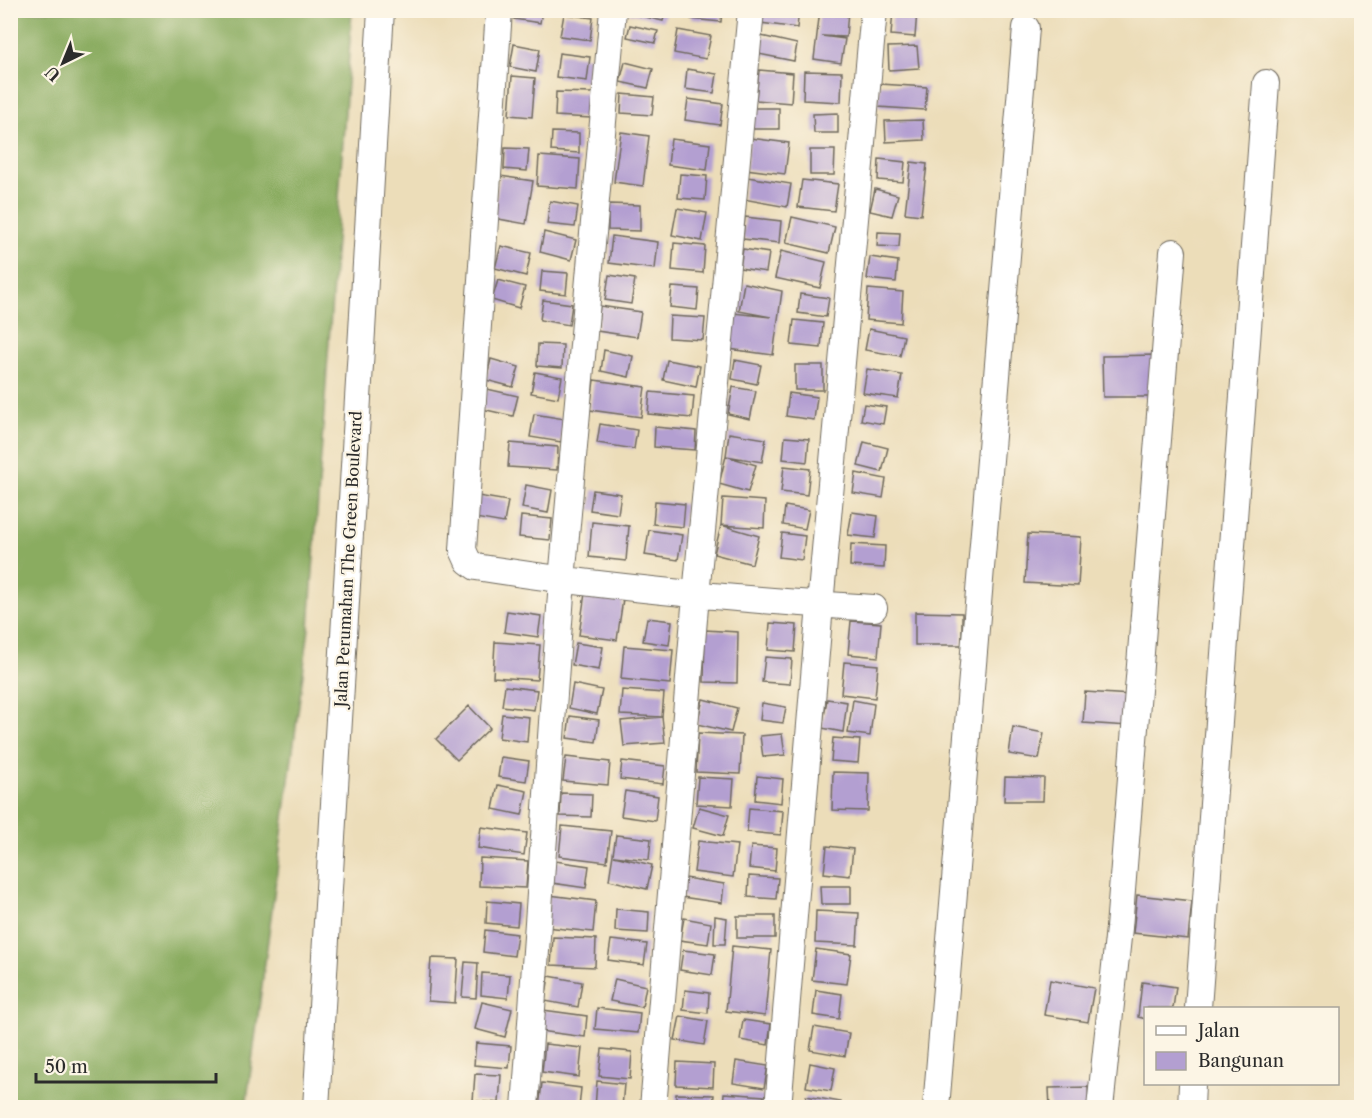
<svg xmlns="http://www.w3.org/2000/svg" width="1372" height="1118" font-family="'Libre Caslon Text',serif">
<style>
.forest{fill:#8aac60;stroke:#5a6c46;stroke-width:1.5}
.building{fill:#b39fd1}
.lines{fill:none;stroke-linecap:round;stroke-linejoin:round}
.minor-casing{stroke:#6f695d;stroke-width:28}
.minor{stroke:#fff;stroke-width:26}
.labels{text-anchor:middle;stroke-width:4.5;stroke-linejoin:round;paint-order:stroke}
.street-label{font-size:16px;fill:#2b2b2b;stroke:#fcf5e5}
</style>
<rect width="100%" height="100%" fill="#fcf5e5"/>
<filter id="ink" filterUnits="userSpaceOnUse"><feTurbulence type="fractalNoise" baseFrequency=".0167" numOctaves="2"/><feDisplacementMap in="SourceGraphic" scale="12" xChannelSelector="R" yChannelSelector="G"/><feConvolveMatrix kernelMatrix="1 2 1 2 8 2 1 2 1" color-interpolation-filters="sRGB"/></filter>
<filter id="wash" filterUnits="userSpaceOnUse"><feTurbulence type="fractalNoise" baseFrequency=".008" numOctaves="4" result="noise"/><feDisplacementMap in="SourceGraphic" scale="24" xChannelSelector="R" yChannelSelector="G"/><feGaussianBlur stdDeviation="1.35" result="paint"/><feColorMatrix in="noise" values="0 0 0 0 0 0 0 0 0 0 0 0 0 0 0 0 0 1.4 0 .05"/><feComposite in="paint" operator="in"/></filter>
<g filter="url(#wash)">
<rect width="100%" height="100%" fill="#ecddb9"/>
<path class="forest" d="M10,11H352L309,628L246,1107H11Z"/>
<g id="blocks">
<path class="building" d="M515,10H542L540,23L514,19Z
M630,10H666L663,21L629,13Z
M691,10H722L721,22L691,19Z
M763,10H799L797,28L761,23Z
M820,10H848L846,37L822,36L845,39L841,63L814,59Z
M893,10L917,11L915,37L891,35Z
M564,14L593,18L590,40L560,36Z
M630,25L658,31L655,43L627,37Z
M678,30L711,36L706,59L674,53Z
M757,35L797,44L794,61L754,53Z
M514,44L540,49L536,72L510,67Z
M917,46L919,68L889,70L888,47Z
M559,53L590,57L587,81L556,77Z
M625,62L653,69L648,88L620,82Z
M687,69L717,74L714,93L685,89Z
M759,70L793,73L791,103L756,100Z
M804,71L842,72L841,102L803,100Z
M512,76L535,78L532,117L509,115Z
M880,84L927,87L925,110L878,107Z
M556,92L592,93L591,118L555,116Z
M622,94L654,97L652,115L621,113Z
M688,99L723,104L720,125L685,120Z
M752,108H779V129H752Z
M838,113V133H814L813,114Z
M923,120L924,140L886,142L885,121Z
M552,132L579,133V153L551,151Z
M621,132L649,136L643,186L614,182Z
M750,138L789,143L785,174L746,169Z
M671,139L710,144L707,170L668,165Z
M505,148L529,149L527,171L504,169Z
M810,150H835L834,175H810Z
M539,156L580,159L578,189L537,186Z
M879,159L905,162L903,182L878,180Z
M911,162L927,164L921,215L905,213Z
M680,174L707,176L705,200L678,198Z
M500,176L533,181L526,224L493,218Z
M747,177L791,184L787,207L743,199Z
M802,180L838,184L834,211L798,207Z
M875,189L898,195L892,216L870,211Z
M550,201L578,206L575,227L547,224Z
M608,204L640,205V231L608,230Z
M677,208L707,213L702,241L672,235Z
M745,217L781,221L779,243L743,239Z
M792,217L835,227L829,253L786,243Z
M544,232L576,240L571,260L540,252Z
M878,232L900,233L899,247L877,246Z
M612,236L658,242L655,269L609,263Z
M674,243L705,246L703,273L672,270Z
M501,246L531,253L526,276L495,268Z
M743,249L769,253L766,272L740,268Z
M781,251L826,262L820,288L775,278Z
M870,257L898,261L896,282L867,279Z
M542,271L568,273L566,294L540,291Z
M609,275L635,279L631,304L605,300Z
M498,280L525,287L519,308L492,300Z
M744,283L782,291L773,355L729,349L733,313L771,317L739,311Z
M672,287L699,289L697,310L670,307Z
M868,289L903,292L901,323L866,320Z
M800,294L829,298L826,317L798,313Z
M543,300L572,304L569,325L540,320Z
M600,306L641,312L637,337L597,331Z
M670,316L705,318L703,340L669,338Z
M794,320L823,323L821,348L791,345Z
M869,329L904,336L900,356L865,350Z
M538,344L563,345L562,368L537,366Z
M604,350L633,356L629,377L601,371Z
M1158,355V397H1103L1102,356Z
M491,359L519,367L513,387L486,380Z
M667,360L700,366L696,387L663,380Z
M735,360L761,365L757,384L732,379Z
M795,365H823V390H795Z
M867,369L902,375L898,398L863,393Z
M535,372L562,377L558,398L531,393Z
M594,380L645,387L641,417L590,410Z
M733,387L756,391L750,419L728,414Z
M487,389L518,396L513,416L482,409Z
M650,392L694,396L692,418L648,414Z
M789,393L817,397L814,420L786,416Z
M864,404L886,407L883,424L861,420Z
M534,414L565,419L561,442L530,437Z
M600,424L637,430L634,449L597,443Z
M655,427L696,431L695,450L654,447Z
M729,433L766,439L762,462L726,456Z
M785,437L809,439L807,462L783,459Z
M864,442L888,448L882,472L858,466Z
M510,443L558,447L557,470L508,467Z
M726,456L756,465L748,492L719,484Z
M784,466L810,469L807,495L781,492Z
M856,473L886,479L883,498L853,493Z
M526,485L552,490L548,513L522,508Z
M593,490L621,494L618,514L590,510Z
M478,496L508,501L504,523L475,518Z
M723,498L765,501L764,528L721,525Z
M655,501L685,504L683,527L653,524Z
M785,506L809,510L805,529L783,525Z
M852,512L878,516L875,538L848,535Z
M521,516L552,519L550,540L519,537Z
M592,522L629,526L626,561L589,557Z
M721,525L759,536L752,564L714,554Z
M649,530L682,535L678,560L645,555Z
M782,533L805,536L802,560L779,557Z
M1028,534L1081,537L1078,586L1025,583Z
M851,544L885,546L884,568L850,566Z
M585,593L623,599L617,640L579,635Z
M507,611L541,616L538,637L504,632Z
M915,612L962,613V645H915Z
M647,618L672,621L669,645L643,641Z
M851,621L881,623L878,657L848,654Z
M770,623L797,625L795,652L768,650Z
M705,630L738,632L737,683L704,682Z
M495,642L540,645L537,680L493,677Z
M576,643L603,647L599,670L572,665Z
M624,646L673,650L670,684L621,679Z
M765,657L792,659L790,684L762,682Z
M844,662L878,665L875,698L841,694Z
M573,684L602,690L597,714L569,708Z
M505,686L537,690L534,710L502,706Z
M622,690L664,693L662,717L620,715Z
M1085,692L1131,695L1129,726L1083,723Z
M703,699L737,708L731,732L697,724Z
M827,699L847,702L843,732L822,728Z
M853,700L874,704L870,736L848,733Z
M762,703L786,707L783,723L760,720Z
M469,706L490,728L457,760L436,739Z
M502,714L529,717L527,742L499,738Z
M570,716L599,720L596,742L567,738Z
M662,717L665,743L624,746L621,721Z
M1013,727L1044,733L1039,759L1009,754Z
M698,733L742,735L740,774L696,772Z
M782,734L785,755L763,757L760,736Z
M833,738L860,740L858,763L831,761Z
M501,757L529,761L526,781L498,777Z
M566,757L610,762L608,785L563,781Z
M622,761L665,766L663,784L620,779Z
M833,772L869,773L868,811L832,810Z
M757,776L783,779L781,803L755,800Z
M698,777L734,779L732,806L696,804Z
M1005,777L1044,778L1043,801H1004Z
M498,785L527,791L522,815L493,809Z
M625,791L658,796L655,821L621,816Z
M561,793L592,794L591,817L560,816Z
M699,807L729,815L723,836L693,828Z
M749,808L783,811L781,835L747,832Z
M562,826L611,831L607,862L559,856Z
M481,827L527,833L524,855L478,848Z
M616,835L651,839L649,860L614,856L652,865L647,889L609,880Z
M698,841L737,845L733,877L694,872Z
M751,846L777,848L775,871L749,868Z
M827,846L853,849L850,876L824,873Z
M480,858L528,861L526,888L479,886Z
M555,861L589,866L586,888L552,883Z
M749,876L778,878L776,899L748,897Z
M685,878L724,884L722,903L682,897Z
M820,886H851V904H821Z
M549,895L596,901L593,932L546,927Z
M1137,895L1192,901L1188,939L1133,933Z
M487,901L519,904L517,926L486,923Z
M616,909L649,912L648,933L615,931Z
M816,911L859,913L857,945L815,943Z
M715,916L727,918L725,944H714Z
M737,916H775V938H737Z
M684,918L711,923L708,944L680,940Z
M485,930L517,934L514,956L483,952Z
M553,937L596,939L595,967L551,965Z
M611,940L647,944L644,965L608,960Z
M732,946L771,950L765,1016L726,1011Z
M816,949L851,954L847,984L812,980Z
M683,950L715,954L712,975L680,970Z
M431,958L458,959L455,1003L428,1001Z
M465,962L478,963L476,998L462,997Z
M482,973L510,975L508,998L481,995Z
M549,976L582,982L578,1007L545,1001Z
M615,979L646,986L642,1007L610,1001Z
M1050,980L1094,988L1088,1022L1044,1015Z
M1142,982L1176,987L1173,1008H1146V1019L1138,1017Z
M685,990L709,993L708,1013L683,1010Z
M816,990L842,994L839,1019L813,1015Z
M482,1002L512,1009L505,1037L475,1029Z
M597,1008L640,1013L638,1033L595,1029Z
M543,1010L587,1016L585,1037L540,1031Z
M680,1016L708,1021L704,1045L675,1040Z
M743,1020L771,1024L768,1045L740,1040Z
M814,1027L849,1033L845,1056L810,1050Z
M476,1043L511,1046L509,1068L474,1065Z
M545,1044L582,1048L579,1077L542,1072Z
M602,1049L632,1052L630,1079L599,1076Z
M736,1061L768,1066L764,1088L733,1083Z
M677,1062L714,1064L713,1087L676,1085Z
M810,1063L835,1068L831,1091L806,1087Z
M475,1074L501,1075L499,1103L473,1101Z
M597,1081L624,1084L622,1108H595Z
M542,1083L581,1088L579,1108H539Z
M1088,1087L1089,1108H1050L1049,1088Z
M724,1093L764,1096L763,1108H723Z
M676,1094L714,1095L713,1108H676Z
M806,1096L841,1102L840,1108H803Z"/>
</g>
</g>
<g filter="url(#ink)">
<use href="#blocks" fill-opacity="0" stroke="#6f695d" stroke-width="1.5"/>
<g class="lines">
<defs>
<path id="minor" d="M499,10L463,550L468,561L476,567C608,588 741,600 874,608
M1198,1008L1266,83
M316,1108L381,10
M525,1108L562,580L613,10
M653,1108L696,595L751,10
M778,1108L820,605L874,10
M936,1108L1026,28
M1100,1108L1119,928L1173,252
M1191,1108L1192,1084"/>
</defs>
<use href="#minor" class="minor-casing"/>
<use href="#minor" class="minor"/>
</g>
</g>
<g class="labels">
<g class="street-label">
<text transform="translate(348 559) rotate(-87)" y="6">Jalan Perumahan The Green Boulevard</text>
</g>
</g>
<rect width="1372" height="1118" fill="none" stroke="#fcf5e5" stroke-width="36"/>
<rect x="1144" y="1007" width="195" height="78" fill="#fcf5e5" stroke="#a8a49b" stroke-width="1.5"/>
<rect x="1156" y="1026" width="30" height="9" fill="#ffffff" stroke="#a8a49b" stroke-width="1.5"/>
<text x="1198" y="1037" font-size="18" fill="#2b2b2b">Jalan</text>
<rect x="1156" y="1052" width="30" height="18" fill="#b39fd1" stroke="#a8a49b" stroke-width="1.5"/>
<text x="1198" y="1067" font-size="18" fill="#2b2b2b">Bangunan</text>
<g transform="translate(63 63) rotate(223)" stroke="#fcf5e5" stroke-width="4.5" paint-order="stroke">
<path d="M0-4.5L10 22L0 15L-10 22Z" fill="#2b2b2b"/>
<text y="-9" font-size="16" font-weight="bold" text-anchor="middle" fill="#2b2b2b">U</text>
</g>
<path d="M36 1073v9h180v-9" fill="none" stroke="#2b2b2b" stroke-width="3"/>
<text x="45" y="1073" font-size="18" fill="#2b2b2b" stroke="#fcf5e5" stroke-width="4.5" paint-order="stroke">50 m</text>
</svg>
